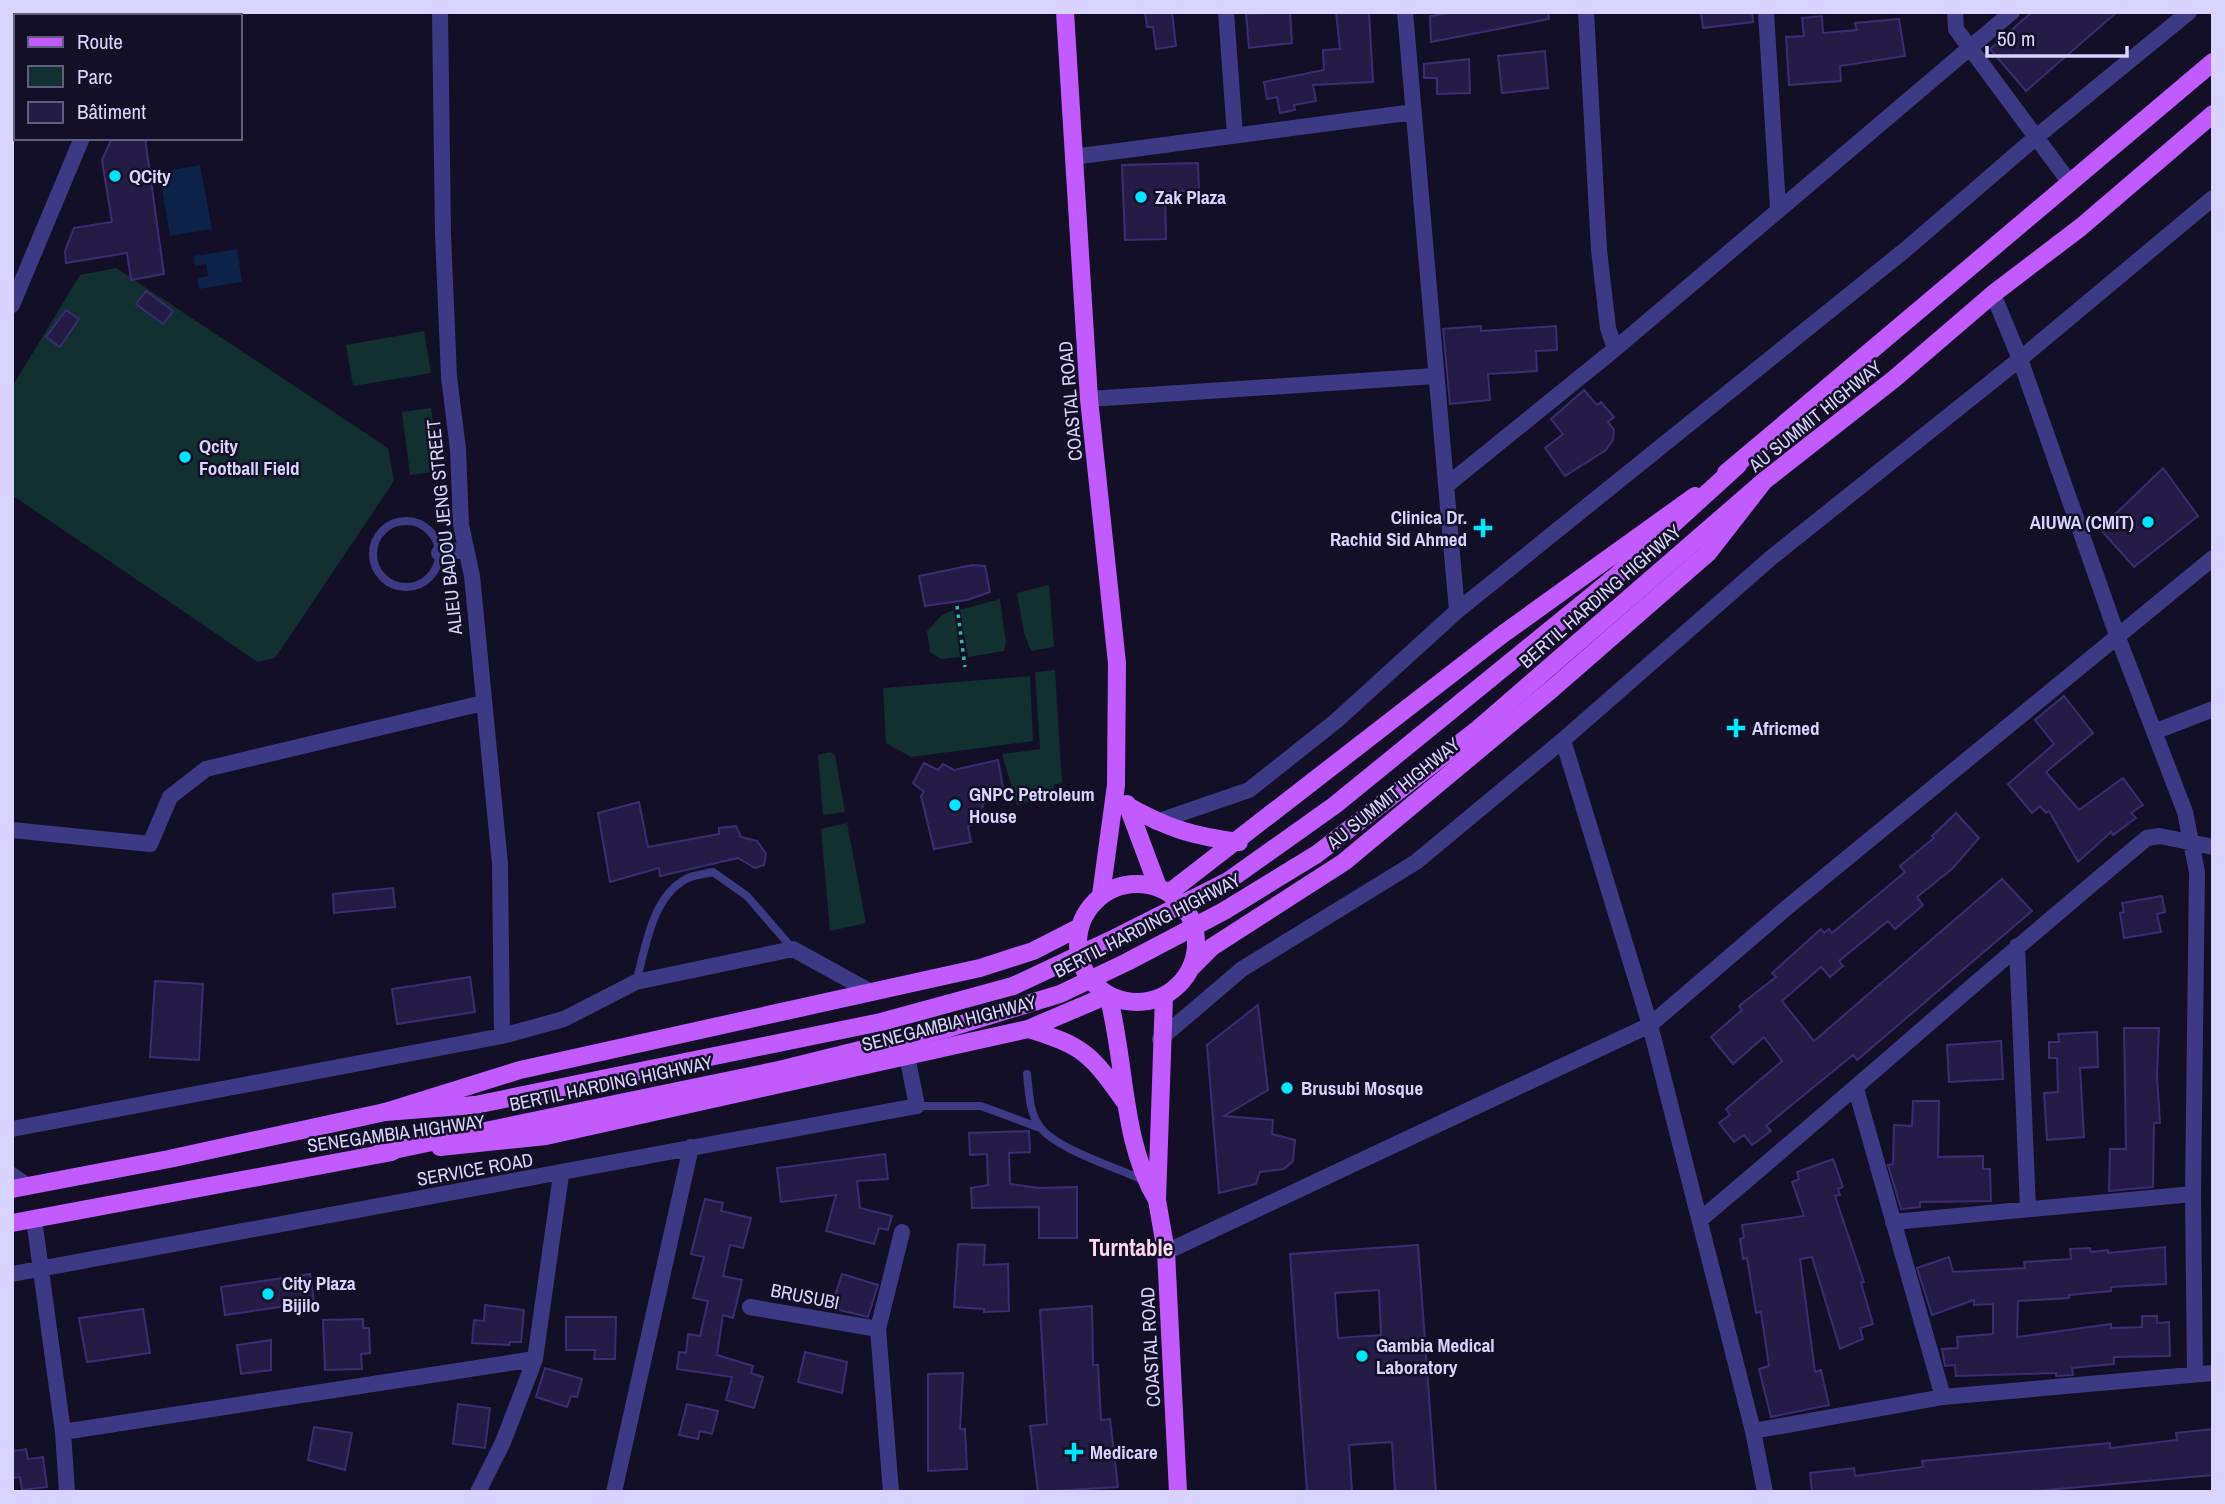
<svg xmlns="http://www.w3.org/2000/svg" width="2225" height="1504" font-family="'Archivo Narrow',sans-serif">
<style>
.green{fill:#12302f}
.water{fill:#0c2248}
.building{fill:#241b47;stroke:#3b2d73;stroke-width:2;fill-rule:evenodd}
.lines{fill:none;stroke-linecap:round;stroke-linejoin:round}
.path{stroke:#2fb8b0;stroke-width:3.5;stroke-dasharray:3.5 5;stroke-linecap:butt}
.service{stroke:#3d3a85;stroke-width:8}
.minor{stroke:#3d3a85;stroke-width:16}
.primary{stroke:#c25bff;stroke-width:18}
.primary-bridge{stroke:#c25bff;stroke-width:18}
.poi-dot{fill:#00e5ff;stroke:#130f26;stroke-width:2.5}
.labels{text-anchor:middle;stroke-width:5;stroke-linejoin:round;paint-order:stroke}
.poi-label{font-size:19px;font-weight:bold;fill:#d9d4ff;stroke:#130f26;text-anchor:start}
.street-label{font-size:19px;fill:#d9d4ff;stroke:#130f26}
.quarter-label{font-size:23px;font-weight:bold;fill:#ffd6f0;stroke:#130f26}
</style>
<rect width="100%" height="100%" fill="#130f26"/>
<path class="green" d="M116,268L388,448L394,481L275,658L258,662L12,495V387L80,275Z
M424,331L431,373L353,386L346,345Z
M431,408L439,471L410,475L402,412Z
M1049,585L1054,647L1031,651L1024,633L1017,593Z
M1000,599L1006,643L1004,651L968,657L960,610Z
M954,610L960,657L941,659L930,652L927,631L942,615Z
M1055,670L1062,783L1054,785V795L1017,805L1002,754L1040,749L1035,672Z
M1030,676L1033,741L911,757L886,743L883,688Z
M830,752L835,755L845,812L823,815L818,755Z
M847,823L866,923L830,931L821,829Z"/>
<path class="water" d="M200,165L212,229L170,236L159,172Z
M237,249L242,282L199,289L197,278L208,276L206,264L195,266L194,256Z"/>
<path class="building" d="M1145,12H1172L1176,46L1156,49L1153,27H1147Z
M1290,12L1292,43L1249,48L1246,14Z
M1336,12H1369L1373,82L1313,85L1316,101L1294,105L1295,110L1280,113L1277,97L1267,99L1264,82L1324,70L1323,50L1340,49Z
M1456,12H1548L1549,19L1431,42L1430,16Z
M1701,12H1752L1753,22L1703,28Z
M2032,12H2117L2026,91L1990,49Z
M1822,16L1823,33L1857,30L1855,23L1899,19L1905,56L1840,66L1841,81L1789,85L1786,37L1804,36L1802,18Z
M1545,51L1548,88L1502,93L1498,56Z
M1469,59L1470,93L1437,94V78H1424V64Z
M112,138H145L164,274L131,280L127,253L66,263L65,251L74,228L112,222L102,160Z
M1198,163L1199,190L1165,192L1166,239L1125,240L1122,165Z
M146,291L173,311L163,324L136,304Z
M66,310L79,319L60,347L46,337Z
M1481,326V331L1556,326L1557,350L1536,351L1537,371L1488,374L1490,400L1450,404L1443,329Z
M1584,390L1597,405L1601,402L1614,417L1608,422L1614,430L1613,440L1606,450L1565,476L1545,448L1563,434L1551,419Z
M2163,468L2198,516L2134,567L2100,529Z
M972,565L985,566L990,592L967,600L925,606L919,576Z
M2064,696L2093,733L2046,772L2079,810L2123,778L2143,805L2131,813L2136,818L2113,835L2111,832L2078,862L2049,811L2046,813L2040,806L2032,813L2008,784L2054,744L2035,720Z
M998,760L1004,793L986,799L975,822L968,826L971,842L934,849L921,796L924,792L913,783L924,763L938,770L943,764L954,770Z
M639,802L648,847L719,834V828L736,826L741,837L757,841L766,854L764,865L755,868L738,858L660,876L659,868L610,882L598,813Z
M1956,813L1979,838L1952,869L1917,897L1923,905L1895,929L1888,921L1839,961L1843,966L1830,977L1821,967L1782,1001L1814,1041L2002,879L2032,911L1857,1060L1853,1055L1766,1126L1771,1131L1752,1145L1744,1135L1734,1142L1719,1123L1730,1115L1726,1109L1782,1061L1764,1037L1733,1064L1711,1037L1742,1010L1739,1006L1776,977L1772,973L1821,929L1824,933L1829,929L1832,933L1905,872L1900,866L1934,838L1932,836Z
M393,888L395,907L334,913L333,894Z
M2162,896L2165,912L2157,914L2161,932L2124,938L2120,913L2124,912L2122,903Z
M470,977L475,1012L397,1024L392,989Z
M155,981L203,984L199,1060L150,1057Z
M1258,1005L1268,1090L1224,1116L1273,1120L1272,1134L1295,1140L1293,1161L1284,1169L1260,1172L1256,1184L1219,1193L1207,1045Z
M2124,1028H2159L2157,1075L2160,1123H2154L2153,1187L2109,1191L2110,1149H2126Z
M2097,1032L2098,1067L2080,1068L2084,1137L2047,1140L2044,1093L2058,1092L2057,1058H2049V1042H2059L2058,1034Z
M2001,1041L2003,1079L1949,1082L1947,1045Z
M1913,1101H1939L1938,1157L1983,1156V1169H1990L1991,1201L1920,1202V1207L1901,1209L1888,1165L1893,1164L1894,1125L1912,1126Z
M1029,1131L1030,1152L1009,1153L1010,1184L1039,1188L1077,1187V1238H1039V1207L972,1208L971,1188L988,1185L987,1154L970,1155L969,1133Z
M885,1154L888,1179L857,1181L860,1208L892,1216L888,1230L879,1228L874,1244L826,1231L836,1195L781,1202L777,1168Z
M1833,1159L1843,1187L1838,1189L1840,1195L1835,1196L1864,1282L1861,1283L1873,1324L1860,1328L1863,1339L1840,1349L1812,1257L1800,1259L1815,1372L1821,1370L1829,1405L1771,1417L1759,1369L1769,1366L1761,1312L1756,1313L1747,1258L1743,1259L1740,1239L1744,1238L1742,1225L1804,1216L1792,1182L1799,1179L1797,1172Z
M705,1199L723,1203L721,1211L751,1218L743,1248L730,1245L723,1276L742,1280L733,1318L723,1315L717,1355L753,1366L751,1373L763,1377L754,1408L726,1400L732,1377L677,1369L679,1352L686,1353L688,1334L700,1336L708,1301L693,1298L704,1257L691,1254Z
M958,1244L985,1245L984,1265L1008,1264L1009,1311L984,1312V1309L954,1307Z
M1418,1245L1436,1492H1395L1392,1442L1349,1445L1352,1492H1307L1290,1254ZM1379,1290L1381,1335L1338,1338L1335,1293Z
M2165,1247L2166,1284L2111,1287V1291L2069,1295V1298L2018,1301L2017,1337L2111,1324V1328L2142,1327V1316H2157V1323L2169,1322L2170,1356L2114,1357V1364L2072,1368L2073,1375L2056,1376V1373L1956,1376L1955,1365L1945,1366L1942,1349L1958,1348L1957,1337L1993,1334V1304L1974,1305V1300L1932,1315L1917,1268L1949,1257L1953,1272L2025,1268L2024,1262L2071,1259L2070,1249L2090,1248L2091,1252L2108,1250V1253Z
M310,1274L314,1302L225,1315L221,1287Z
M842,1274L878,1285L868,1317L831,1308Z
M485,1305L524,1310L521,1342H510L509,1345L472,1343L474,1320L484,1321Z
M1092,1306L1093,1365H1098L1101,1420L1110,1419L1118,1487L1038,1492L1030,1426L1047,1424L1040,1310Z
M143,1309L150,1353L87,1362L79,1318Z
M566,1317H616L615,1359H594L595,1350H566Z
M363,1319V1328H369L370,1353L361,1354L362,1369L325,1370L323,1320Z
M271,1340V1370L241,1374L237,1345Z
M805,1352L847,1362L842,1393L798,1382Z
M545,1368L582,1379L577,1397L571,1396L567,1407L536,1397Z
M963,1373L960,1429H965L967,1469L928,1471V1374Z
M458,1404L490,1408L485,1448L453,1444Z
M687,1404L718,1411L712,1434L700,1431L698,1439L679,1435Z
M314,1427L352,1433L345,1470L308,1460Z
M2213,1429V1475L2025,1492H1812L1810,1473L1854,1468L1855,1476L1923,1467L1922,1461L2110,1443V1448L2177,1440L2176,1433Z
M26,1449L28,1459L43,1457L47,1487L22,1490L20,1477L12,1478V1451Z"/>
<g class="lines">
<path class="path" d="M957,606L965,667"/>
<path class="service" d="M373 554a33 33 0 1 1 66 0a33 33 0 1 1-66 0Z
M636,982C646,948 651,898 686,879C693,875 704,874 713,872L747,896L793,949
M1027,1074C1029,1091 1029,1113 1040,1127C1056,1149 1118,1168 1143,1180
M917,1106H981L1040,1128"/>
<path class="minor" d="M440,12L443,234L449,377L458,449L461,525L472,576L500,864L502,1036
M1226,12L1235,135
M1405,12L1457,611
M1586,12L1599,250L1608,328L1615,349
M1766,12L1778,208
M1955,12L1956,29L2070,183
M134,16L135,12
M12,51L16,55
M1073,157L1414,112
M1993,294L2020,359L2117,635L2185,812L2197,872L2193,1194L2195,1374
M12,305L82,138
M1089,399L1435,376
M1447,485L1615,349L2012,12
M439,553L466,549
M2154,732L2213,709
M1563,740L1650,1025L1753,1431L1943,1397L2213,1373
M1156,822L1249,790L1336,721L1457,611L1905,250L2035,138L2189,12
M12,830L150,844L170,797L206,769L483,703
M2017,946L2028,1209
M1160,1039L1242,969L1416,862L1563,740L1772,557L2020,359L2213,198
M1856,1089L1943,1397
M12,1129L502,1036L564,1019L636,982L793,949L871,992
M12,1175L28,1186
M34,1219L63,1432L67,1492
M1701,1219C1851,1093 1996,963 2147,838L2160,836L2213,847
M1893,1222L2193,1194
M1166,1252L1650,1025L1790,905L2213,558
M12,1274L917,1106L907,1056
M750,1307L878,1329
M1753,1431L1765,1492
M63,1432L535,1359
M478,1492L503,1442L535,1359L561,1175
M614,1492L691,1147
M891,1492L878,1329L902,1232"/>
<path class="primary" d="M1065,12L1089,399L1117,663L1116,785L1101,895
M1726,473L2213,62
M1127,804L1158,887
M1128,806C1169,829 1193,836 1239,842
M1078 943a59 59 0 1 1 118 0a59 59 0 1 1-118 0Z
M1170,892L1503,634L1695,496
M1191,968L1212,947L1344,862L1552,689L1708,553L1764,481L1894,379L1993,294L2081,227L2213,114
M1164,996L1157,1200L1166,1252L1178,1492
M1028,1029C1084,1046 1091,1054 1125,1102
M440,1147L546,1136L1028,1029L1108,995C1126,1061 1121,1141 1157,1200
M12,1189L169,1159L385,1112L520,1070L980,968L1033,951L1080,927
M12,1223L392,1152"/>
<path class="primary-bridge" d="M385,1112L475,1105L881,1022L1013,986L1111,940L1228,881L1335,805L1615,577L1738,465
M379,1153L779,1070L949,1028L1060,994L1127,962L1224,911L1317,854L1478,729L1764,481"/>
</g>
<g class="poi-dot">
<circle cx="115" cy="176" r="7"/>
<circle cx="1141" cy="197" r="7"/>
<circle cx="185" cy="457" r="7"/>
<circle cx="2148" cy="522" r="7"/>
<path d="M1479.5 517.5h7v7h7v7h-7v7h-7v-7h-7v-7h7z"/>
<path d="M1732.5 717.5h7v7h7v7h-7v7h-7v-7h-7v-7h7z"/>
<circle cx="955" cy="805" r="7"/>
<circle cx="1287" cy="1088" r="7"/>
<circle cx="268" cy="1294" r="7"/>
<circle cx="1362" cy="1356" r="7"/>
<path d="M1070.5 1441.5h7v7h7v7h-7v7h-7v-7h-7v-7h7z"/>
</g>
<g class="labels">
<g class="poi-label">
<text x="129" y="183">QCity</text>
<text x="1155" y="204">Zak Plaza</text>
<text x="199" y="453">Qcity<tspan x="199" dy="22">Football Field</tspan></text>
<text x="1467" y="524" text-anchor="end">Clinica Dr.<tspan x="1467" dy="22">Rachid Sid Ahmed</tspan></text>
<text x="2134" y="529" text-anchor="end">AIUWA (CMIT)</text>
<text x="1752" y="735">Africmed</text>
<text x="969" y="801">GNPC Petroleum<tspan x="969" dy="22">House</tspan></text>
<text x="1301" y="1095">Brusubi Mosque</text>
<text x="282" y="1290">City Plaza<tspan x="282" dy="22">Bijilo</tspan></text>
<text x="1376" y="1352">Gambia Medical<tspan x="1376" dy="22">Laboratory</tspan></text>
<text x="1090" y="1459">Medicare</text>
</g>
<g class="street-label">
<text transform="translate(1070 401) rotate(-95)" y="7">COASTAL ROAD</text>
<text transform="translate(1815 416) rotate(-39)" y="7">AU SUMMIT HIGHWAY</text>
<text transform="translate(444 527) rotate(-96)" y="7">ALIEU BADOU JENG STREET</text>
<text transform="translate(1600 596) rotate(-41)" y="7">BERTIL HARDING HIGHWAY</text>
<text transform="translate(1393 793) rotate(-39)" y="7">AU SUMMIT HIGHWAY</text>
<text transform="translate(1147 925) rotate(-27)" y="7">BERTIL HARDING HIGHWAY</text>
<text transform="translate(949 1023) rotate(-14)" y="7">SENEGAMBIA HIGHWAY</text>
<text transform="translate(611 1083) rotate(-12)" y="7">BERTIL HARDING HIGHWAY</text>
<text transform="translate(396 1133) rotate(-8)" y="7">SENEGAMBIA HIGHWAY</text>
<text transform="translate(475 1169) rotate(-10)" y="7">SERVICE ROAD</text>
<text transform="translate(805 1296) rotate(11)" y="7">BRUSUBI</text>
<text transform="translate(1150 1347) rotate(-93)" y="7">COASTAL ROAD</text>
</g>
<g class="quarter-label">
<text x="1131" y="1256">Turntable</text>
</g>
</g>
<rect width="2225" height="1504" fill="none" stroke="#d9d4ff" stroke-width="28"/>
<rect x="14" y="14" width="228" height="126" fill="#130f26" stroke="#625e7d" stroke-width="2"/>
<rect x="28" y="37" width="35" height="10" fill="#c25bff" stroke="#625e7d" stroke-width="2"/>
<text x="77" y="49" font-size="21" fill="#d9d4ff">Route</text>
<rect x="28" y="66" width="35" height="21" fill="#12302f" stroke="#625e7d" stroke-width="2"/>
<text x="77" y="84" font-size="21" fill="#d9d4ff">Parc</text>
<rect x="28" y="102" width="35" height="21" fill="#241b47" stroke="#625e7d" stroke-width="2"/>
<text x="77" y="119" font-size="21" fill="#d9d4ff">Bâtiment</text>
<path d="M1987 46v10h140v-10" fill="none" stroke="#d9d4ff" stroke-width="3.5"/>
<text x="1997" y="46" font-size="21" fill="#d9d4ff" stroke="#130f26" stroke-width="5" paint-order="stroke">50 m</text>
</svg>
